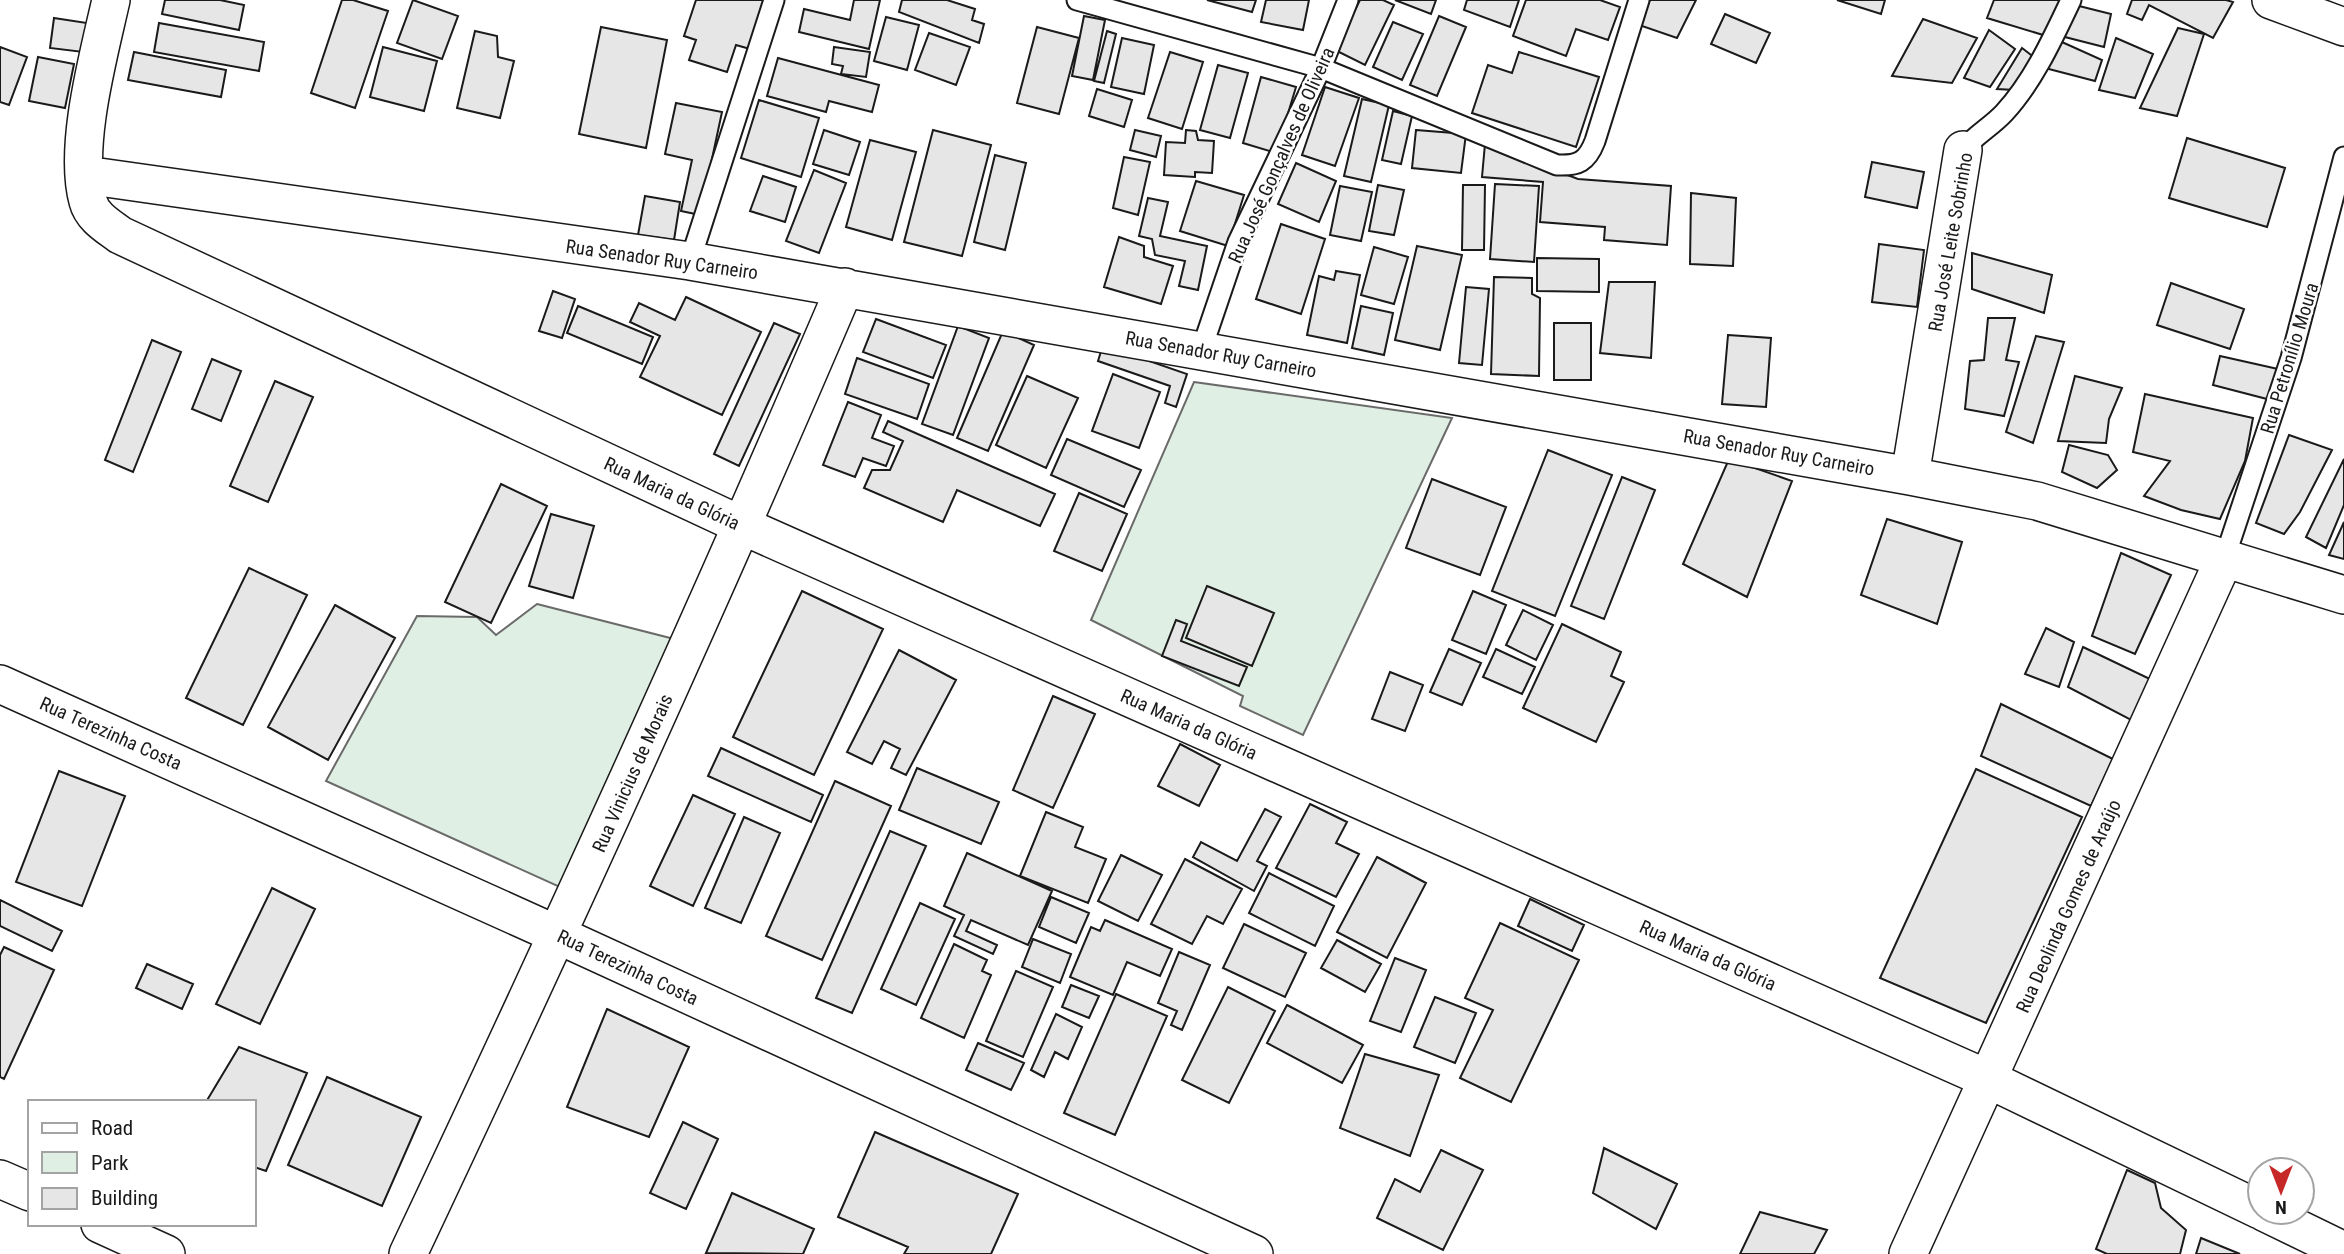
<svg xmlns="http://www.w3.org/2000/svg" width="2344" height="1254" font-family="'Roboto Condensed',sans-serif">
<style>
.green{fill:#e0efe3;stroke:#6a6a6a;stroke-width:2}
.building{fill:#e6e6e6;stroke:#1a1a1a;stroke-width:2}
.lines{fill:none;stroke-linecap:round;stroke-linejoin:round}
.service-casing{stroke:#1a1a1a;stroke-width:23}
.minor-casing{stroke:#1a1a1a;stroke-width:40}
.service{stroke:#fff;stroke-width:19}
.minor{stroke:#fff;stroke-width:37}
.labels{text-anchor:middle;stroke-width:5;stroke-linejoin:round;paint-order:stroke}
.street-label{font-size:19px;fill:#1a1a1a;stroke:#fff}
</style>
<rect width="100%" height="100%" fill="#fff"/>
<path class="green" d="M1194,382L1452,418L1303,735L1240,706L1243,696L1091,620Z
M537,604L678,640L562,888L326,781L417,616L477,617L496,635Z"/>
<path class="building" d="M165,0H220L244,5L239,30L162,14Z
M342,0H353L388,11L355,108L311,93Z
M413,0L458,16L442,59L397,43Z
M696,0H766L750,49L736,45L727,72L689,60L696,40L684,36Z
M854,0H880L869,49L799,32L804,9L850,20Z
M902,0H947L975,9L972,20L984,24L979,43L899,12Z
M1207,0H1256L1252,12Z
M1266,0H1309L1303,30L1261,22Z
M1360,0H1383L1394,5L1365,65L1335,50Z
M1395,0H1436L1431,14Z
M1467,0H1519L1510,27L1464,10Z
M1526,0H1600L1620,7L1608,40L1576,29L1566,56L1513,36Z
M1650,0H1696L1677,38L1639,25Z
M1837,0H1885L1881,14Z
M1994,0H2065L2053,38L1987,18Z
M2132,0H2226L2233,2L2213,38L2149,5L2142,20L2127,14Z
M2075,5L2111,14L2104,47L2061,36Z
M1725,14L1770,33L1756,63L1711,44Z
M1084,16L1105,20L1093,80L1072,76Z
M1439,16L1466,27L1437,96L1410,85Z
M886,17L919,25L907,70L874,61Z
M54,18L87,23L83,52L50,48Z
M1923,19L1977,38L1952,83L1892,76Z
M1393,22L1423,34L1402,80L1373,67Z
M159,23L264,42L259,71L154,52Z
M601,27L667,40L646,148L579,134Z
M1037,27L1079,38L1059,114L1017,103Z
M2178,28L2204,34L2177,116L2140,108Z
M1989,30L2015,49L1990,87L1964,78Z
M475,31L497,36L498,57L514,61L500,118L457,108Z
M1107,31L1116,34L1104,83L1094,81Z
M929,33L970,47L956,85L915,70Z
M1122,38L1154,45L1144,94L1111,87Z
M2053,38L2102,60L2095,81L2045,68Z
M2116,38L2153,54L2135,98L2099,90Z
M0,47L27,57L9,105L0,102Z
M383,47L437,61L424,111L370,97Z
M834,47L870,52L866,77L841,74L843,66L832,64Z
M2022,48L2039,61L2015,90L1997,89Z
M134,52L226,70L221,97L128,80Z
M1170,52L1203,62L1182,129L1148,118Z
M1519,52L1599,77L1576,147L1472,113L1488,65L1512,73Z
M38,57L74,64L65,108L29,101Z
M778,58L879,85L872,112L829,101L826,112L767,96Z
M1218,65L1248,73L1230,138L1200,130Z
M1261,77L1296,87L1276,153L1243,143Z
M1325,87L1359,98L1335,166L1302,155Z
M1097,89L1132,100L1124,127L1089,116Z
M1362,99L1389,105L1371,182L1344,176Z
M759,100L819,118L801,177L741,158Z
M676,103L722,112L700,215L681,211L692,160L665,154Z
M1393,111L1412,116L1401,164L1382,160Z
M824,130L860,142L849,175L813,164Z
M933,130L991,145L962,256L904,242Z
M1135,130L1161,136L1156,157L1130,150Z
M1186,130L1196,131L1198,140L1214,141L1212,173L1195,172V177L1164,175L1166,142L1185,143Z
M1416,130L1466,134L1461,173L1412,168Z
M2187,138L2285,168L2267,227L2169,198Z
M870,140L916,152L892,240L846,227Z
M1485,144L1578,179L1671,186L1667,245L1604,240L1605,227L1540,222L1543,182L1482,177Z
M995,155L1026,163L1005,250L974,242Z
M1124,157L1150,162L1138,215L1113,208Z
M1872,162L1924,172L1917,208L1865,197Z
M1296,163L1336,181L1319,222L1278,204Z
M814,170L846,183L819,253L786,241Z
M763,176L796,187L785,222L750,211Z
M1196,181L1244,195L1228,246L1180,231Z
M1495,184L1539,186L1534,262L1490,259Z
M1378,185L1404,190L1394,235L1369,231Z
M1463,185H1485L1484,250H1462Z
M1340,186L1372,192L1361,241L1330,235Z
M1691,193L1736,198L1733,266L1690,264Z
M645,196L680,202L674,240L638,235Z
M1148,198L1168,202L1160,236L1207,246L1198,290L1179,286L1185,261L1155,255L1152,239L1139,236Z
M1281,224L1325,239L1301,314L1256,299Z
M1119,237L1144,246V257L1173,266L1161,304L1104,287Z
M1879,244L1924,250L1917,307L1872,302Z
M1417,246L1462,255L1440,350L1395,340Z
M1374,247L1408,257L1394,304L1361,295Z
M1972,253L2052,275L2044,313L1972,289Z
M1537,258L1599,259V292L1537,291Z
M1336,271L1360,275L1347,343L1307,335L1319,276L1334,280Z
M1494,277L1532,278V294L1540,298L1539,376L1491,374Z
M1609,282H1655L1651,358L1600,353Z
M2171,283L2244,309L2230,349L2157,325Z
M1466,287L1489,289L1482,365L1459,363Z
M553,291L575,299L562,338L539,331Z
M686,297L761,332L722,415L640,377L660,336L630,322L639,303L675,320Z
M578,306L653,337L642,364L567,333Z
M1361,306L1393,313L1384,355L1352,348Z
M1988,318H2015L2006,360L2019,362L2004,416L1965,409L1970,361L1984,360Z
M876,319L946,345L933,378L863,352Z
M774,323L800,334L739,466L714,454Z
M1554,323H1591V380H1554Z
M958,326L989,338L953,435L922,424Z
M1003,331L1034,345L988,451L957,438Z
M1728,335L1771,338L1766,407L1722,404Z
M2036,336L2064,342L2033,443L2006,432Z
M152,340L181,352L133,472L105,460Z
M1103,345L1187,374L1176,407L1165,403L1170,386L1098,361Z
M2220,356L2278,369L2267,399L2213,385Z
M857,358L929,384L917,419L845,394Z
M212,359L241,371L221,421L192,409Z
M1113,374L1160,392L1139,448L1092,431Z
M1027,376L1078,398L1046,468L996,445Z
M2075,376L2122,388L2109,419L2106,443L2058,441Z
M275,381L313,397L268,502L230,486Z
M2145,394L2253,418L2245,461L2220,519L2181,510L2144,496L2170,461L2133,452Z
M848,402L881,415L872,438L894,446L886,466L863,458L855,477L823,465Z
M888,421L1055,494L1040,526L957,490L943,522L864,488L872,470H890L903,441L883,432Z
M2289,435L2332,450L2300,512L2284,534L2256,523Z
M1067,439L1141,470L1124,507L1051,475Z
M2069,445L2108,455L2117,470L2097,488L2062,472Z
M1548,450L1612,475L1555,616L1492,591Z
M1729,459L1792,481L1747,597L1683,564Z
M2344,459V505L2326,548L2306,537Z
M1622,477L1655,490L1604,619L1571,606Z
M1432,479L1506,507L1480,575L1406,548Z
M501,484L547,506L491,623L445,602Z
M1079,493L1127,514L1102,571L1054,551Z
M551,514L594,526L573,598L529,586Z
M1887,519L1962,542L1937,624L1861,595Z
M2344,522V559L2329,555Z
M2121,553L2171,575L2135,654L2092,636Z
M249,568L307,595L243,725L186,698Z
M1207,586L1274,613L1252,666L1186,638Z
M802,591L883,629L814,775L733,737Z
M1473,591L1506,605L1486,654L1452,640Z
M335,605L395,638L328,760L268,727Z
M1523,610L1553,625L1536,660L1506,645Z
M1176,620L1187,624L1181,641L1247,667L1239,686L1162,656Z
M1562,624L1621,652L1611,676L1624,682L1596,742L1523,708Z
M2046,628L2074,642L2059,687L2025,674Z
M2083,647L2152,680L2133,721L2068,687Z
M1449,649L1481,663L1462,705L1430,692Z
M1496,649L1535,667L1522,694L1483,677Z
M899,650L956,680L906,775L891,768L900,749L884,741L872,764L847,752Z
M1390,672L1423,685L1405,731L1372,719Z
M1053,696L1095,714L1053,808L1013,790Z
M2001,704L2113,759L2091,806L1981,756Z
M1180,744L1220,765L1199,806L1158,786Z
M721,748L823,795L811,822L708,776Z
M917,768L999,802L981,844L899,810Z
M1976,769L2082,817L1986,1023L1880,978Z
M59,771L125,796L82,906L16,882Z
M835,781L891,806L822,960L766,936Z
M693,795L735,814L693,906L650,886Z
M1310,804L1347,822L1336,843L1359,854L1336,897L1276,868Z
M1265,809L1281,817L1257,861L1267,866L1254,891L1193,857L1201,842L1237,861Z
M1046,812L1083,827L1075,847L1106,859L1088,903L1020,876Z
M744,817L780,833L741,923L705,908Z
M890,831L926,846L852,1013L816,998Z
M967,853L1052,891L1028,945L971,920L966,931L997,945L993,954L954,936L964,915L944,906Z
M1121,855L1162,875L1138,921L1098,901Z
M1377,857L1426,883L1387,958L1337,932Z
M1185,859L1242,889L1223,924L1207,916L1192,944L1151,924Z
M1269,873L1334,906L1315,946L1249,913Z
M272,888L315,909L260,1024L216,1004Z
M1051,897L1089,913L1076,943L1039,927Z
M1530,899L1584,925L1572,951L1518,926Z
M0,900L62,931L52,951L0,926Z
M920,903L955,919L916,1005L881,989Z
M1105,920L1172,949L1160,976L1127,962L1113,995L1070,977L1091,927L1100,931Z
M1500,923L1579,960L1511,1102L1460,1078L1493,1010L1465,998Z
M1244,924L1306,953L1285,997L1223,968Z
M1033,939L1071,954L1060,983L1022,967Z
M1337,940L1381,964L1365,992L1321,968Z
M954,944L987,960L982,971L991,975L964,1038L921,1018Z
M4,947L54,970L4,1079L0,1077V955Z
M1179,952L1210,965L1182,1030L1171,1025L1177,1011L1158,1003Z
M1395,958L1426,970L1401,1032L1370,1021Z
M147,964L193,984L182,1009L136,988Z
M1016,971L1053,987L1023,1057L986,1041Z
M1071,985L1099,996L1089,1018L1062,1007Z
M1228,987L1275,1011L1229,1103L1182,1080Z
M1116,994L1167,1016L1115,1135L1064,1113Z
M1435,997L1476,1013L1455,1063L1414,1047Z
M1287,1005L1363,1045L1342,1083L1267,1043Z
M607,1009L689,1047L649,1137L567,1107Z
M1056,1014L1082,1027L1068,1059L1055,1052L1044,1077L1031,1070Z
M978,1043L1024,1063L1011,1090L966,1070Z
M239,1047L307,1073L266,1171L254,1167V1102H206Z
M1365,1054L1439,1075L1410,1156L1340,1128Z
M327,1077L421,1117L382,1206L288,1165Z
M683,1122L718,1139L686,1209L650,1193Z
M875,1132L1018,1194L991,1254H904L908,1247L838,1217Z
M1604,1148L1677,1184L1656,1229L1593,1193Z
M1441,1150L1483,1170L1443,1250L1377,1218L1395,1179L1420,1192Z
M2127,1170L2155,1183L2161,1208L2186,1230L2180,1254H2107L2096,1249Z
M732,1193L814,1229L803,1254L706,1253Z
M1760,1212L1827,1230L1814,1254H1740Z
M2201,1238L2240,1254H2196Z"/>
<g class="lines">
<defs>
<path id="service" d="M1077,0L1321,68L1557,165C1578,166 1587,162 1595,141L1639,0
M1963,150C1975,135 1991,127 2004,113C2033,82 2053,38 2071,0
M690,261L774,0
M1201,351L1238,242L1321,68L1348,0
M2225,557L2291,358L2344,157"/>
<path id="minor" d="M111,0C99,54 73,147 88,201C92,217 108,226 120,235L743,526L1990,1080L2260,1210
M2271,0L2344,27
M85,175L690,261L1910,476L2037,501L2344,595
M1910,476L1963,150
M0,684L558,935L1254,1254
M0,1179L30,1192
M2264,1212L2344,1251
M100,1224L166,1254
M408,1254C559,934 706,613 845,287
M1908,1254L2225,557"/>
</defs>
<use href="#service" class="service-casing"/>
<use href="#minor" class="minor-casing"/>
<use href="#service" class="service"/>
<use href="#minor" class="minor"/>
</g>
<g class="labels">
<g class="street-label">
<text transform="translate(1281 155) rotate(-66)" y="7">Rua José Gonçalves de Oliveira</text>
<text transform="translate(1950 242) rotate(-80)" y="7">Rua José Leite Sobrinho</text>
<text transform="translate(662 259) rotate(8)" y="7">Rua Senador Ruy Carneiro</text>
<text transform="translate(1221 354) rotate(10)" y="7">Rua Senador Ruy Carneiro</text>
<text transform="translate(2289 358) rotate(-73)" y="7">Rua Petronílio Moura</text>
<text transform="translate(1779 452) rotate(10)" y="7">Rua Senador Ruy Carneiro</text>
<text transform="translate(672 493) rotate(25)" y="7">Rua Maria da Glória</text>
<text transform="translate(1189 724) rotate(24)" y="7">Rua Maria da Glória</text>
<text transform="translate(111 733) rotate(24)" y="7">Rua Terezinha Costa</text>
<text transform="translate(632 773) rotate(-66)" y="7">Rua Vinicius de Morais</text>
<text transform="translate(2068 906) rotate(-66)" y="7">Rua Deolinda Gomes de Araújo</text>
<text transform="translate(1708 955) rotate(24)" y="7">Rua Maria da Glória</text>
<text transform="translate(628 967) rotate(25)" y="7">Rua Terezinha Costa</text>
</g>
</g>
<rect x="28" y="1100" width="228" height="126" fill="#ffffff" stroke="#a3a3a3" stroke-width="2"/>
<rect x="42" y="1123" width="35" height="10" fill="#ffffff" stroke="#a3a3a3" stroke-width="2"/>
<text x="91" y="1135" font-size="21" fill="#1a1a1a">Road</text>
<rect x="42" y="1152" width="35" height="21" fill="#e0efe3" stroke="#a3a3a3" stroke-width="2"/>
<text x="91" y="1170" font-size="21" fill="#1a1a1a">Park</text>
<rect x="42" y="1188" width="35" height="21" fill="#e6e6e6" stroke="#a3a3a3" stroke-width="2"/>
<text x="91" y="1205" font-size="21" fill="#1a1a1a">Building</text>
<g transform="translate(2281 1191) rotate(180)"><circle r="33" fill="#ffffff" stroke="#a3a3a3" stroke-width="2"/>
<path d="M0-5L12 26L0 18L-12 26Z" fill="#c62828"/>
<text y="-10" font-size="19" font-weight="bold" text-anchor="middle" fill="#1a1a1a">N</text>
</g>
</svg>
